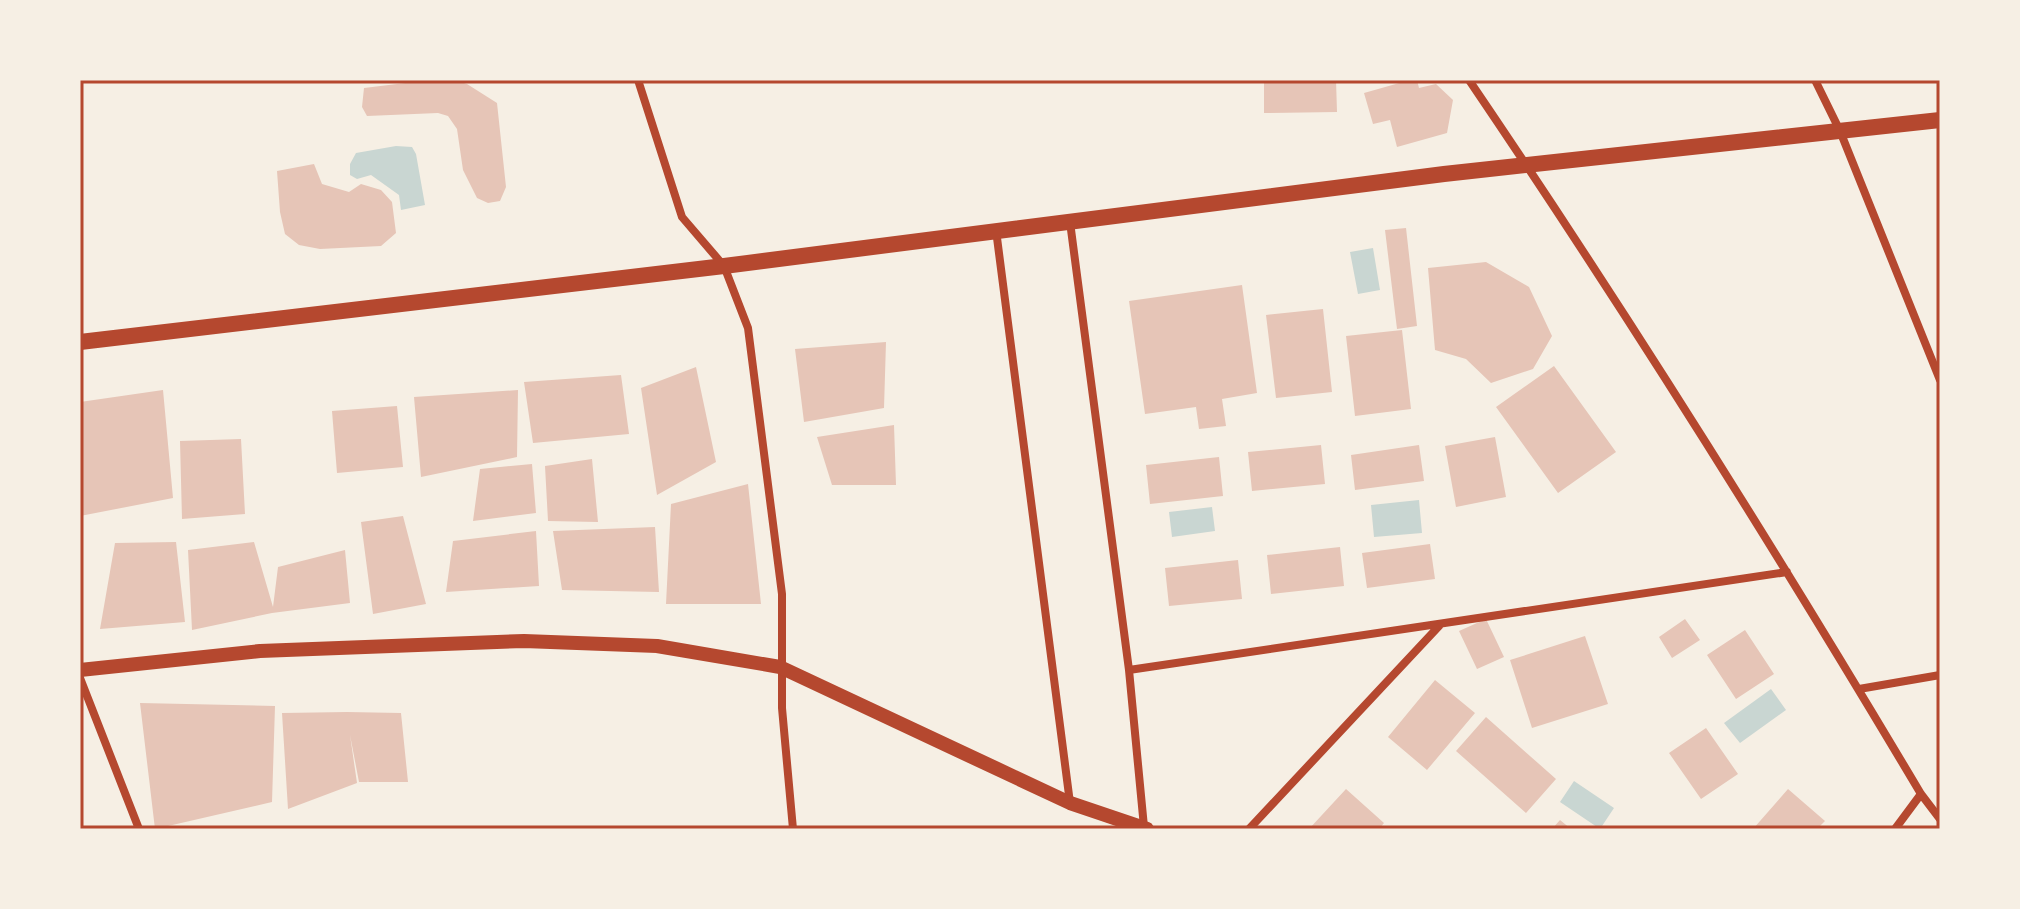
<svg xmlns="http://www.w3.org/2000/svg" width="2020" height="909" font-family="'Open Sans',sans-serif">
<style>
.water{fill:#c9d6d2}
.building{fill:#e6c5b7}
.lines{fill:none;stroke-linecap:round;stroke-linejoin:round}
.minor{stroke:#b5482f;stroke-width:8}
.tertiary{stroke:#b5482f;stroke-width:14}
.secondary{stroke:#b5482f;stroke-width:16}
.neatline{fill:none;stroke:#b5482f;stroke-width:3}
</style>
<rect width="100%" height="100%" fill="#f6efe4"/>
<path class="water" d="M396,146L412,147L416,154L425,205L401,210L399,195L371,175L357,179L350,175V164L356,153Z
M1373,248L1380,290L1358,294L1350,252Z
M1419,500L1422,533L1374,537L1371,505Z
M1212,507L1215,531L1172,537L1169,512Z
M1771,689L1786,710L1740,743L1724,723Z
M1574,781L1614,808L1600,829L1560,802Z"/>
<path class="building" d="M430,80H455L467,84L497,103L506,187L500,201L488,203L477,198L463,170L457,129L448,116L438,113L367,116L362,107L364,88Z
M1264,80H1336L1337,112L1264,113Z
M1410,80H1417L1419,88L1436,84L1453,100L1447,133L1397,147L1390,120L1373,124L1364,93Z
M314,164L322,184L349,192L361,184L381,190L392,202L396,233L381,246L320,249L299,245L285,234L280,212L277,171Z
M1406,228L1417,326L1397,329L1385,230Z
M1486,262L1529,287L1552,336L1533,369L1491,383L1466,359L1435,350L1428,268Z
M1242,285L1257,393L1222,399L1226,426L1199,429L1196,407L1145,414L1129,301Z
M1323,309L1332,392L1276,398L1266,315Z
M1402,330L1411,409L1355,416L1346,336Z
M886,342L884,408L804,422L795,349Z
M1554,366L1616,452L1558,493L1496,407Z
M696,367L716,462L657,495L641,388Z
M621,375L629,434L533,443L524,382Z
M163,390L173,498L80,516V402Z
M518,390L517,457L421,477L414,397Z
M397,406L403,467L337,473L332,411Z
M894,425L896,485H832L817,437Z
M1495,437L1506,497L1456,507L1445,446Z
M241,439L245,514L182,519L180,441Z
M1321,445L1325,484L1252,491L1248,452Z
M1419,445L1424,481L1355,490L1351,455Z
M1219,457L1223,496L1150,504L1146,465Z
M592,459L598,522L548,521L545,466Z
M532,464L536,513L473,521L480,469Z
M748,484L761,604H666L671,504Z
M403,516L426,604L373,614L361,522Z
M655,527L659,592L562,590L553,531Z
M536,531L539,586L446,592L453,541Z
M176,542L185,622L100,629L115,543Z
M254,542L273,607L278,567L345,550L350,603L272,613L192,630L188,550Z
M1430,544L1435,579L1367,588L1362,553Z
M1340,547L1344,586L1271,594L1267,555Z
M1238,560L1242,599L1169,606L1165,568Z
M1486,619L1504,657L1477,669L1459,631Z
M1685,619L1700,640L1672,658L1659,637Z
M1745,630L1774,674L1736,699L1707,655Z
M1585,636L1608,704L1532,728L1510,660Z
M1435,680L1475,713L1427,770L1388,737Z
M140,703L275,706L272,802L155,829Z
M347,712L401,713L408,782H359L350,735L357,783L288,809L282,713Z
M1486,717L1556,779L1526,813L1456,751Z
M1706,728L1738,774L1701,799L1669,753Z
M1346,789L1384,823L1379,829H1309Z
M1788,789L1825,821L1817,829H1753Z
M1560,820L1571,829H1552Z"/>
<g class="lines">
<path class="minor" d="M638,80L682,217L724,266L748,328L782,594V708L793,829
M1469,80C1627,313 1777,552 1921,794L1940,819
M1815,80L1840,131L1940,380
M1070,222L1129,670L1144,827
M996,230L1070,803
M1129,670L1787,572
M80,678L139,829
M1859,689L1940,675
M1249,829L1440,625
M1895,829L1921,794"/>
<path class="tertiary" d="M80,670L260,651L524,641L657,646L780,667L1070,803L1147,829"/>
<path class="secondary" d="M80,342L724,266L1444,174L1940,120"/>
</g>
<rect width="2020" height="909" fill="none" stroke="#f6efe4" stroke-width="164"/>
<rect x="82" y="82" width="1856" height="745" class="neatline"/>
</svg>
